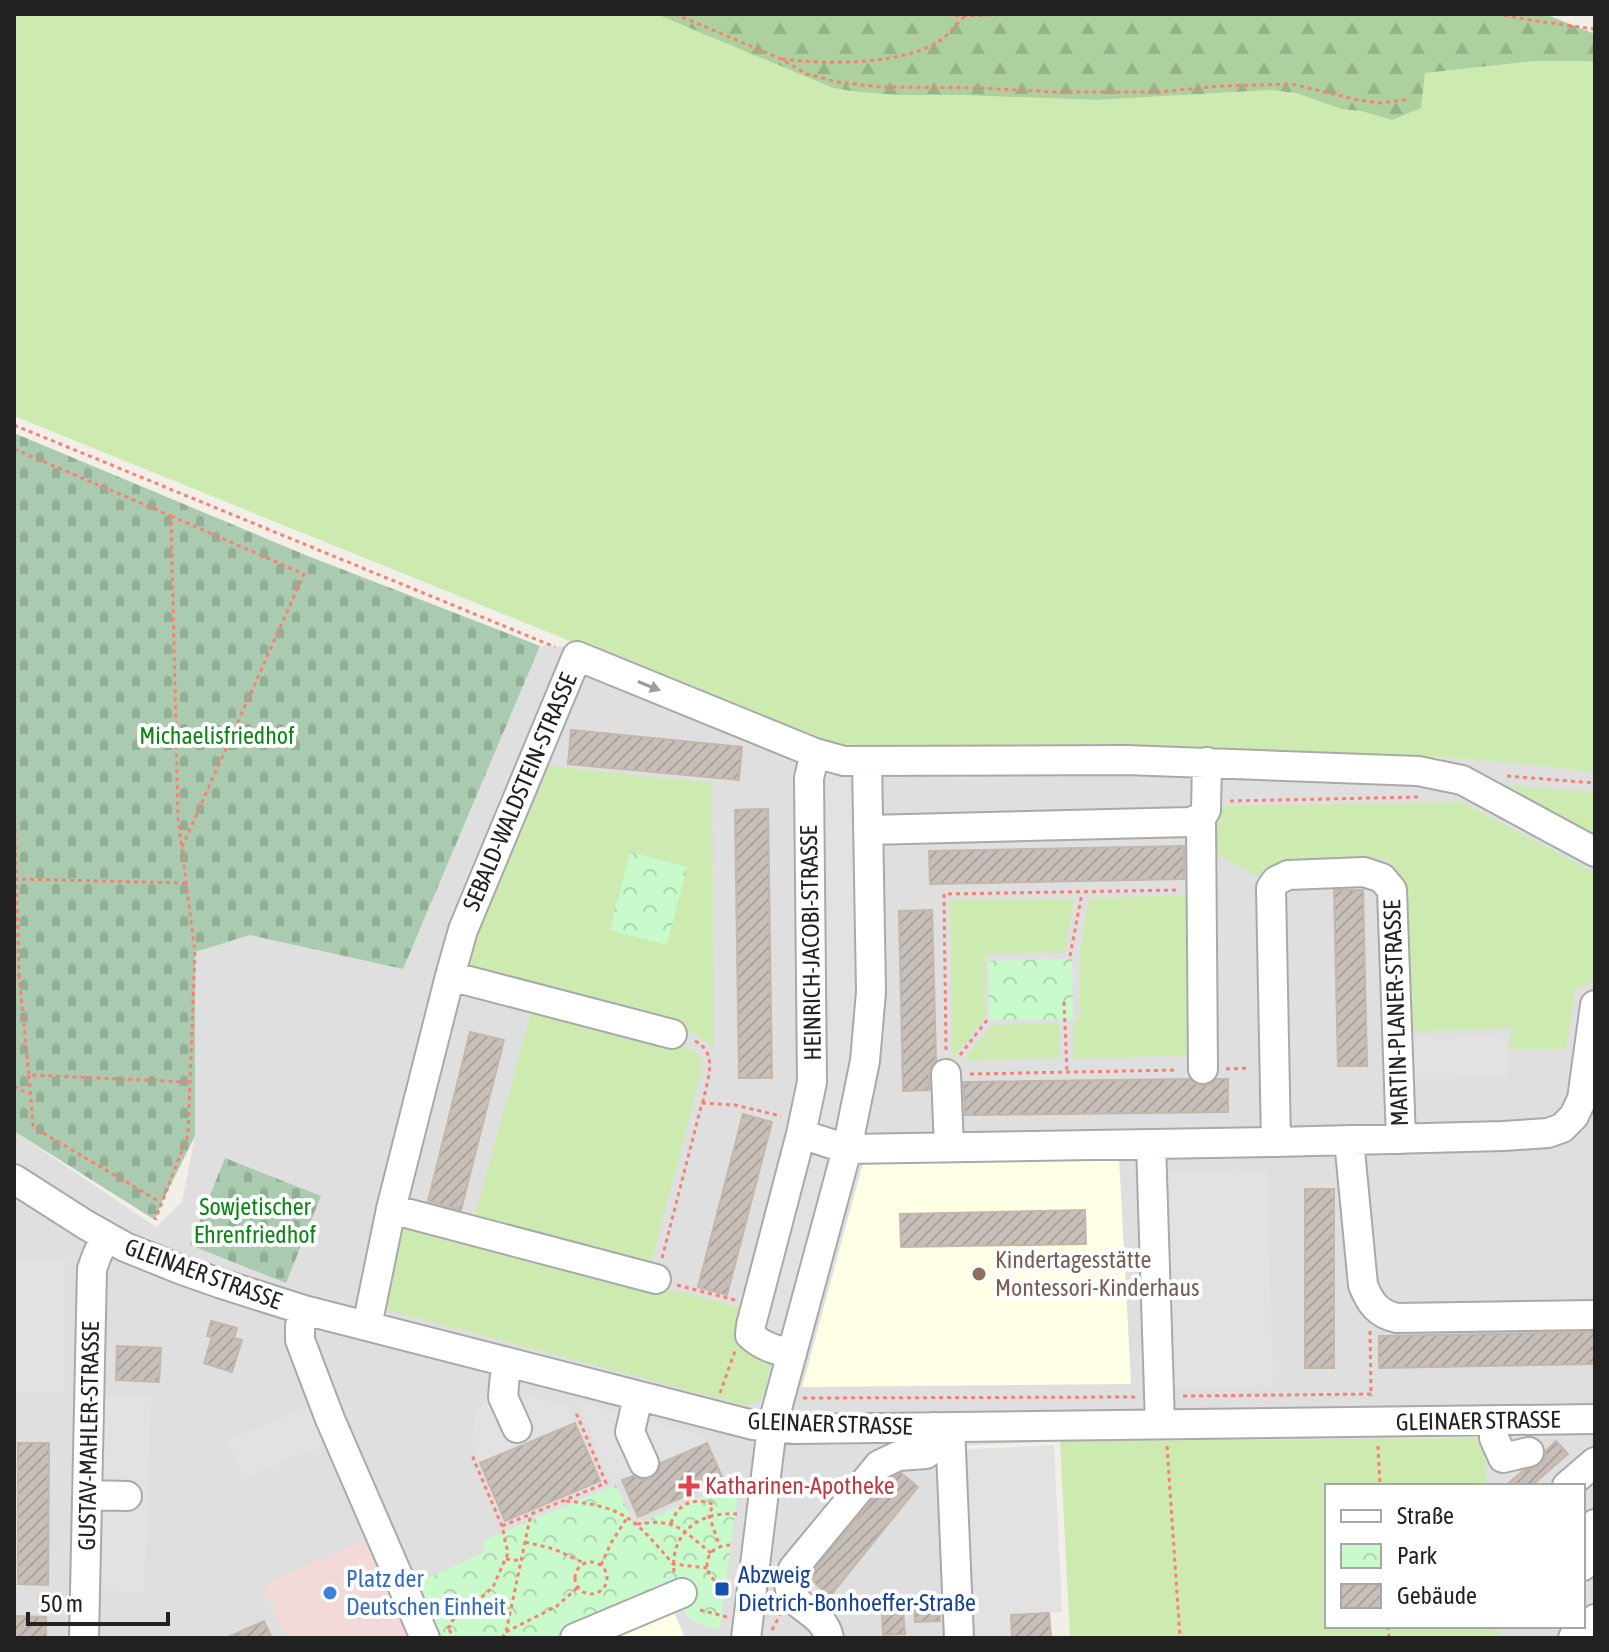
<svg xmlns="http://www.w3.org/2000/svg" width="1609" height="1652" font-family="'Asap Condensed',sans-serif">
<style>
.residential{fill:#e0dfdf}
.commercial{fill:#f2dad9}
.education{fill:#ffffe5}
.grass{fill:#cdebb0}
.forest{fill:url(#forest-firs)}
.cemetery{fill:url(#cemetery-stones)}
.park{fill:url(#park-crowns)}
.parking{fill:#e2e2e2}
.building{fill:url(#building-hatch);stroke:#c4b6ab;stroke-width:2}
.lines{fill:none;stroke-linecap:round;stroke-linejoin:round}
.minor-casing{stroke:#a9a9a9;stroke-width:32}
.path{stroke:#fa8072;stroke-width:3;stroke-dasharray:4 4;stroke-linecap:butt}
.minor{stroke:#fff;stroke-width:28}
.oneway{fill:#9c9c9c}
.education-dot{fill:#8d6e63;stroke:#fff;stroke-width:3}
.health-dot{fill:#e0444e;stroke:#fff;stroke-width:3}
.transit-dot{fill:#1a4fb4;stroke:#fff;stroke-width:3}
.shop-dot{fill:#3f7fe0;stroke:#fff;stroke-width:3}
.labels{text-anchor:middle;stroke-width:8;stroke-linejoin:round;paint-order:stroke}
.park-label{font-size:24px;fill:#0c8416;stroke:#fff}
.street-label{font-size:24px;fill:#222;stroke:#fff}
.education-label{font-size:24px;fill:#785e54;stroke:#fff;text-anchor:start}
.health-label{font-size:24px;fill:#be3a42;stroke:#fff;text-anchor:start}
.transit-label{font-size:24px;fill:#164399;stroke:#fff;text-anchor:start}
.shop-label{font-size:24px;fill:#366cbe;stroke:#fff;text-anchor:start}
</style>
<defs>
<pattern id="forest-firs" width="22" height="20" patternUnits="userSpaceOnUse" patternTransform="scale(2)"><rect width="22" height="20" fill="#add19e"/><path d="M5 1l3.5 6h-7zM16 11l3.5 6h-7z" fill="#95b388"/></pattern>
<pattern id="cemetery-stones" width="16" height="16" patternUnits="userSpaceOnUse" patternTransform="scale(2)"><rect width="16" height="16" fill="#aacbaf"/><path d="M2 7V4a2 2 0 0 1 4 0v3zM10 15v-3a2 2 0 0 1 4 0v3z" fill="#92ae96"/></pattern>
<pattern id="park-crowns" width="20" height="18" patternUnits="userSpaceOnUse" patternTransform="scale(2)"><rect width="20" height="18" fill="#c8facc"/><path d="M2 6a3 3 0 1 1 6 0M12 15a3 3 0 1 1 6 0" fill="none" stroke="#acd6af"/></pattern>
<pattern id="building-hatch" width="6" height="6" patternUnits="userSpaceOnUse" patternTransform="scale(2)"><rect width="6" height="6" fill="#c7bfb8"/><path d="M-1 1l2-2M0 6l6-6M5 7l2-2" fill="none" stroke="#aba49e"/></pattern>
</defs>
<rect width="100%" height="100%" fill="#f2efe9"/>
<path class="residential" d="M540,646L581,647L920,747L966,744L1048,745L1363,754L1452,758L1541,765L1595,773V1638H1499V1626H1583V1486H1487L1483,1438L1060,1441L936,1447L945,1636L898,1638H14V1131L156,1227L182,1202L195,1136V952L250,935L403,969Z"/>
<path class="commercial" d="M369,1538L413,1638H287L263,1585Z"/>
<path class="education" d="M1119,1157L1131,1384L802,1387L863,1163Z
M673,1610L685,1638H610Z"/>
<path class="grass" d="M14,14H656L833,88L895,95H958L1097,100L1270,90L1296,93L1341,109L1361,111L1392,120L1425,73L1536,61H1588L1595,63V773C1505,759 1414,756 1324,752C1231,749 1138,746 1045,745C971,744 896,750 822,743L14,416Z
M541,765L712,783L714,1049L697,1034L636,1015L459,968Z
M1480,783L1595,792V845Z
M1462,802L1595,873V976L1589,985L1575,988L1566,1049H1510L1511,1028L1407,1032L1403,883L1396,869L1383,858L1280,862L1269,875L1257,876L1214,852L1220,806Z
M1188,895L1189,1055L1073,1059V1023L1080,1019L1079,955L1089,898Z
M950,899L1074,900L1064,952L985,954V1017L952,1060Z
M533,1006L691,1049L699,1056L703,1065L650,1268L473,1222Z
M1059,1023L1060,1058L963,1060L992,1025Z
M398,1222L744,1308L773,1357L763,1398L748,1406L387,1310Z
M1483,1438L1487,1486H1327V1626H1499V1638H1070L1060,1441Z"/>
<path class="forest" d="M656,14H1545L1595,34V63L1588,61H1536L1425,73L1421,108L1392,120L1361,111L1341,109L1296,93L1270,90L1097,100L958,95H895L852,91L833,88Z"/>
<path class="cemetery" d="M14,433L308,556L540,646L403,969L250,935L195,952V1136L162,1202L155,1220L14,1131Z
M225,1158L321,1196L286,1283L190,1245Z"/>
<path class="park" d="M630,852L687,867L667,945L610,930Z
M1072,959L1073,1019L989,1020L988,961Z
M740,1479L719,1631C685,1619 686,1618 671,1586L555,1638H430L407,1587L485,1552L482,1541L616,1485L634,1526Z"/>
<path class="parking" d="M831,768L854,774L862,980L855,1060L787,1341L763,1335L804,1152L820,772Z
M1507,1037V1078L1408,1079V1038Z
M1267,1170L1273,1386L1167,1389L1161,1173Z
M14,1261H65V1393H14Z
M493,1391L567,1405L575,1423L480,1463L472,1443L475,1414Z
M100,1395L151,1397L145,1592L94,1591Z
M578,1402L699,1434L707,1443L612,1485Z
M313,1404L329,1443L244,1478L227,1440Z
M1054,1445L1062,1612L1012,1615V1638H912L945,1635L936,1451Z"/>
<path class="building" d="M571,730L742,747L739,780L568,764Z
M768,809L772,1078H739L735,810Z
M1184,846V879L930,884L929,851Z
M1334,890H1363L1367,1066H1338Z
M932,910L936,1061L931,1067L929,1074L930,1090L903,1091L899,911Z
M470,1032L504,1040L461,1210L428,1201Z
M1190,1079L1195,1084L1204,1086L1211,1084L1216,1079H1228V1112L965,1115L963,1082Z
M743,1114L772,1122L727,1295L698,1287Z
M1305,1189H1334V1368H1305Z
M1085,1210L1086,1244L901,1247L900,1214Z
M211,1321L237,1328L234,1338L242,1340L232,1372L204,1363L212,1337L207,1336Z
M1595,1332V1364L1379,1368V1336Z
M117,1346L161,1348L159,1382L116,1380Z
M575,1423L600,1481L505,1521L480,1463Z
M1556,1441L1568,1454L1531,1486H1505L1523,1471L1540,1465L1545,1458L1546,1451Z
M18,1443H49L48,1585L18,1584Z
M707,1443L723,1479L638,1517L622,1480L633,1476L642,1480L650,1479L658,1472L661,1463Z
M901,1473L918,1487L830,1596L808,1577L890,1479Z
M939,1600L940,1621L915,1622L914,1601Z
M903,1610L905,1634L883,1635L882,1611Z
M1049,1613L1051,1638H1012L1011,1615Z
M15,1616L46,1617V1638H14Z
M264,1621L272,1638H226Z"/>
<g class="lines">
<defs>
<path id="minor" d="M815,753L809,778L812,1082L801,1134L847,1149L1276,1142L1503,1136L1548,1133L1562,1128L1574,1116L1582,1099L1595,1005
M1201,818L1203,1069
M868,830L1190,822L1201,818L1206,810L1207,762
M450,976L672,1034
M946,1074L949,1147
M1349,1140L1363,1285C1370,1303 1378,1314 1397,1318L1595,1315
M1276,1142L1271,888L1276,881L1288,875L1364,872L1382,878L1392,890L1401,1139
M1151,1144L1160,1424
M14,1179L86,1225L125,1247L182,1270L222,1284L304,1310L753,1425L796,1429L1595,1419
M391,1209L656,1279
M304,1310L300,1326V1340L330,1419L425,1638
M367,1326L391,1209L450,976L463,930L577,656L815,753L844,761L1126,760L1418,771L1462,780L1595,852
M792,1354C776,1350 763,1347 750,1335L751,1325L801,1134
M506,1363L503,1397L517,1428
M638,1397L630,1432L644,1463
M1494,1421V1438L1503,1458L1529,1452
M950,1427L959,1638
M1567,1486L1595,1462
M88,1495L127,1496
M1583,1535L1595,1524
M1583,1566L1595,1555
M84,1638L92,1269L97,1255L106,1237
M575,1638L682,1593
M746,1638L772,1427L847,1149L865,1061L871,992L867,761
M829,1638C823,1605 776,1609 793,1569L879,1465L898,1456L926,1454L932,1449L933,1427
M1573,1638L1595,1619"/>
</defs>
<use href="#minor" class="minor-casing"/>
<path class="path" d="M675,14L779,58L807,74L837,82L881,87L979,88L1055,92H1158L1221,86L1292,84L1358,100L1381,103L1410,99
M939,14L965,16L1018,14
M1496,14L1536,21L1595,29
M782,59C827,65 899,65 938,42C948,36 956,24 965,16
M14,425L555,647
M14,449L171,516L178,818L195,952L188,1135L155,1220
M171,516L304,574L182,847
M1507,776L1595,783
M14,797L19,975L14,973
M1230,801L1419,797
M14,879L186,883
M1070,956L1082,893
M19,975L29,1075L188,1082
M1064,1002L1067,1072
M695,1041C719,1053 707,1080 703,1102
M946,1050L944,894L1180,890
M960,1055L987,1020
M1226,1069L1250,1068
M970,1074L1178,1070
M29,1075L33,1127L160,1202
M14,1086L29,1094
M662,1258L702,1103L735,1105L781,1116
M677,1285L735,1300
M1370,1331L1371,1396
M720,1393L735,1351
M1183,1396L1371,1394
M803,1398L1135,1397
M1167,1446L1180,1638
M1378,1446L1380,1486
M566,1501C625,1506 636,1521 673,1564L707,1568
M671,1523C679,1503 693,1497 713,1504L709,1516L719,1544
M637,1524C677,1518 682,1530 711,1553
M502,1526L606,1483L577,1415L572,1417
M525,1542L554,1549L584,1563
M506,1559L521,1561
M575 1578a16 16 0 1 1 32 0a16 16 0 1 1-32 0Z
M601,1565L611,1543L627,1518
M674,1572C670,1533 699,1511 737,1514
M729,1587C698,1581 700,1543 733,1545
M700,1610L727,1617
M1388,1626L1389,1638
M448,1629L458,1611L475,1603L493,1587L508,1553L502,1526L473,1458L477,1456
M449,1630L455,1638
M772,1630L780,1615
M506,1632L557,1606L577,1588
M502,1638L506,1632L531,1514"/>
<use href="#minor" class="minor"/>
</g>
<defs><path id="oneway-solid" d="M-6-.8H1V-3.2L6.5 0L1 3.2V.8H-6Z" transform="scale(2)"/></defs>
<use class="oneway" href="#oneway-solid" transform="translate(649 686) rotate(22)"/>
<circle class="education-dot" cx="979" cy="1274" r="8"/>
<path class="health-dot" d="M685 1474h8v8h8v8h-8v8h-8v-8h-8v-8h8z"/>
<rect class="transit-dot" x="714" y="1581" width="16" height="16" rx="4"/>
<circle class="shop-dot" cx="330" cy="1593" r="8"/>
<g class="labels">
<g class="park-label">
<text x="217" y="744">Michaelisfriedhof</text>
<text x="255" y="1215">Sowjetischer<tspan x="255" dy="28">Ehrenfriedhof</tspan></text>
</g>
<g class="street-label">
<text transform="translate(520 792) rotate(-67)" y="8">SEBALD-WALDSTEIN-STRASSE</text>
<text transform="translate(811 943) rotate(-91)" y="8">HEINRICH-JACOBI-STRASSE</text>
<text transform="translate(1396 1013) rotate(-92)" y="8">MARTIN-PLANER-STRASSE</text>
<text transform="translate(203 1274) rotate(20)" y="8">GLEINAER STRASSE</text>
<text transform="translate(1478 1421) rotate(-1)" y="8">GLEINAER STRASSE</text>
<text transform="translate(830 1424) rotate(2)" y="8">GLEINAER STRASSE</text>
<text transform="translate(89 1436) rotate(-89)" y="8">GUSTAV-MAHLER-STRASSE</text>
</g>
<g class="education-label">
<text x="995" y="1268">Kindertagesstätte<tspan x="995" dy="28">Montessori-Kinderhaus</tspan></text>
</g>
<g class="health-label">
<text x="705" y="1494">Katharinen-Apotheke</text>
</g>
<g class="transit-label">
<text x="738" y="1583">Abzweig<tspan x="738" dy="28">Dietrich-Bonhoeffer-Straße</tspan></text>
</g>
<g class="shop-label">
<text x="346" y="1587">Platz der<tspan x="346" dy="28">Deutschen Einheit</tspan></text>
</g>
</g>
<rect width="1609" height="1652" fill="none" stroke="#222222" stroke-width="32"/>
<rect x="1325" y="1484" width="260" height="144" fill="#ffffff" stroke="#a7a7a7" stroke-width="2"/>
<rect x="1341" y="1510" width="40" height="12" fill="#ffffff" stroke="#a7a7a7" stroke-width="2"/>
<text x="1397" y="1524" font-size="24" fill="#222222">Straße</text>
<rect x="1341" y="1544" width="40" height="24" fill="url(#park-crowns)" stroke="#a7a7a7" stroke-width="2"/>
<text x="1397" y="1564" font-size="24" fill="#222222">Park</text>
<rect x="1341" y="1584" width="40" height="24" fill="url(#building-hatch)" stroke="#a7a7a7" stroke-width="2"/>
<text x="1397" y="1604" font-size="24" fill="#222222">Gebäude</text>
<path d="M28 1612v12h140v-12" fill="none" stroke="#222222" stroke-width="4"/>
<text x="40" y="1612" font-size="24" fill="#222222" stroke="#ffffff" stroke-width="6" paint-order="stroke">50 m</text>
</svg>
